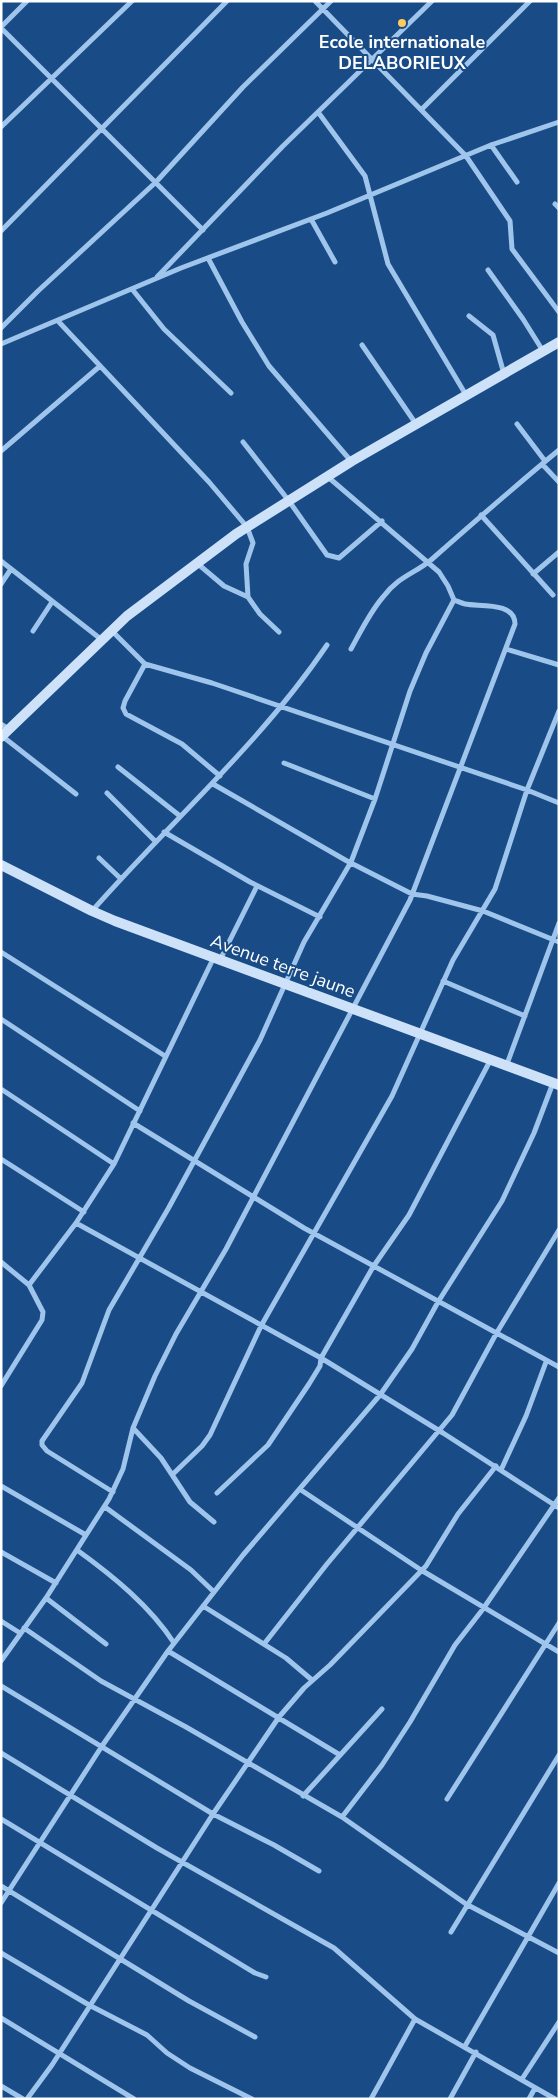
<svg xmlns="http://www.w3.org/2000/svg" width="560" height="2100" font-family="'Nunito Sans',sans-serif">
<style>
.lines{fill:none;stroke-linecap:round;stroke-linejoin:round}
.street{stroke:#a0c5ec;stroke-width:5}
.secondary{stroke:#cde1f9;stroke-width:10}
.poi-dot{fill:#ffca5c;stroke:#194c86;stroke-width:2}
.labels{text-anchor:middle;stroke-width:4;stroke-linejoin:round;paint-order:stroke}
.poi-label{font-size:18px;font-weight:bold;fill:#fff;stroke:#194c86}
.street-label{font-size:18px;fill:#fff;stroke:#194c86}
</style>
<rect width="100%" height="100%" fill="#194c86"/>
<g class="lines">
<path class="street" d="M315,1L466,156L510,221L512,249L559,312
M1,27L27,1
M1,28L203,230
M422,109L530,1
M318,112L365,176L388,264L466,395
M1,127L132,1
M491,145L517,182
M555,204L559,208
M311,219L335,262
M1,231L227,1
M208,258L242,322L269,366L351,461
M488,270L523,319L543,351
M157,277L283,146L432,1
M132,289L164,329L231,393
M469,316L493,335L504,374
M58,321L209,482L247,527L253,543L246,564L248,597
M1,328L38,291L156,182L243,87L331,1
M1,344L181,268L327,213L491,145L559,122
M362,345L416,424
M517,424L545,461
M243,442L289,501L327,555L339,558L382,521
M1,451L100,366
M542,464L559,482
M481,515L553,595
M1,561L102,640
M198,564L224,586L248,597L260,614L279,632
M533,574L559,552
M1,584L11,569
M111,630L145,664L212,683L527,790L559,803
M33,631L52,602
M351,649C361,631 370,612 383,597C399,576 414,574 431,560C473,523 515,486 559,450
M506,649L559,665
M145,664L125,701L123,708L126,714L182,744L220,776
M1,724L9,729
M2,736L76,794
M284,763L375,799
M118,767L180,816
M213,784L347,861L412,894L427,896L483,911L559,942
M107,793L155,841
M164,832L250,882L320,917
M99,858L120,878
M92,911C170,822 260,744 327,645
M1,952L165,1056
M220,960L257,886
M443,981L525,1016
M1,1019L140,1111
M507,1064L559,923
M1,1089L114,1164
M133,1123L304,1228L559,1367
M1,1159L84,1212
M76,1223L321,1358L443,1433L559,1508
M1,1262L29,1285
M1,1386L42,1320L43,1312L29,1285L76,1223L114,1164L214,957
M133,1428L161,1458L190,1502L214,1522
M501,1470L526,1416L546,1362
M173,1474L202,1446L210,1435L261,1326L392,1096L453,960L495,889L527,790L559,711
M1,1486L86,1535
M301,1490L421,1570L559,1652
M113,1492L47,1451L42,1445V1441L82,1383L109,1310L168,1209L229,1097L260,1040L304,942L351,862L375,799L410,691L426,653L454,600
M217,1493L268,1445L309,1384L320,1366L321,1358L373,1267L409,1215L491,1059
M105,1507L191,1570L214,1592
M77,1550C113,1576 150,1606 174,1643
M1,1552L56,1583
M46,1598L106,1644
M203,1606L286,1658L312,1680
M1,1621L20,1633
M24,1628L101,1681L186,1727L342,1817L466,1904L559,1953
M264,1644L327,1564L452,1415L496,1334L559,1230
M168,1651L340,1755
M1,1661L46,1598L109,1499L123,1469L133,1428L155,1376L176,1334L226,1249L410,900L515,624C515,601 478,607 465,604C461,603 457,601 454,600L448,586L439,572L328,477
M1,1686L213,1814L274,1845L319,1871
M1,1753L157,1848L334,1948L415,2019L555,2099
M303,1796L382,1709
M447,1799L559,1623
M342,1817L382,1765L410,1722L455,1645L483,1609L559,1498
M1,1819L255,1973L266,1977
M1,1886L189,2001L255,2037
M1,1903L102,1746L168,1651L243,1555L380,1395L412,1349L438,1302L502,1201L534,1133L553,1083
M451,1932L559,1755
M1,1953L89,2005L147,2035L167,2053L190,2068L252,2099
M1,2018L134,2099
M465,2046L559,1883
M522,2079L559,2022
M1,2086L23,2099
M27,2099L52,2065L213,1814L279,1717L304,1688L330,1665L426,1566L458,1514L496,1466
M371,2099L415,2019
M450,2099L476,2052
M529,2099L535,2088"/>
<path class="secondary" d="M1,737L127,616L236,534L352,461L559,342
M1,865L92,911L115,921L559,1085"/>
</g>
<circle class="poi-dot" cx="402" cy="23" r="5"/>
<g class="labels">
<g class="poi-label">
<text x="402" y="48">Ecole internationale<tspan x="402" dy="21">DELABORIEUX</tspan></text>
</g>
<g class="street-label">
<text transform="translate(283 966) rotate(20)" y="6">Avenue terre jaune</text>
</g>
</g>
<rect width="560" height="2100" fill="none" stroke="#ffffff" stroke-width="5"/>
</svg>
